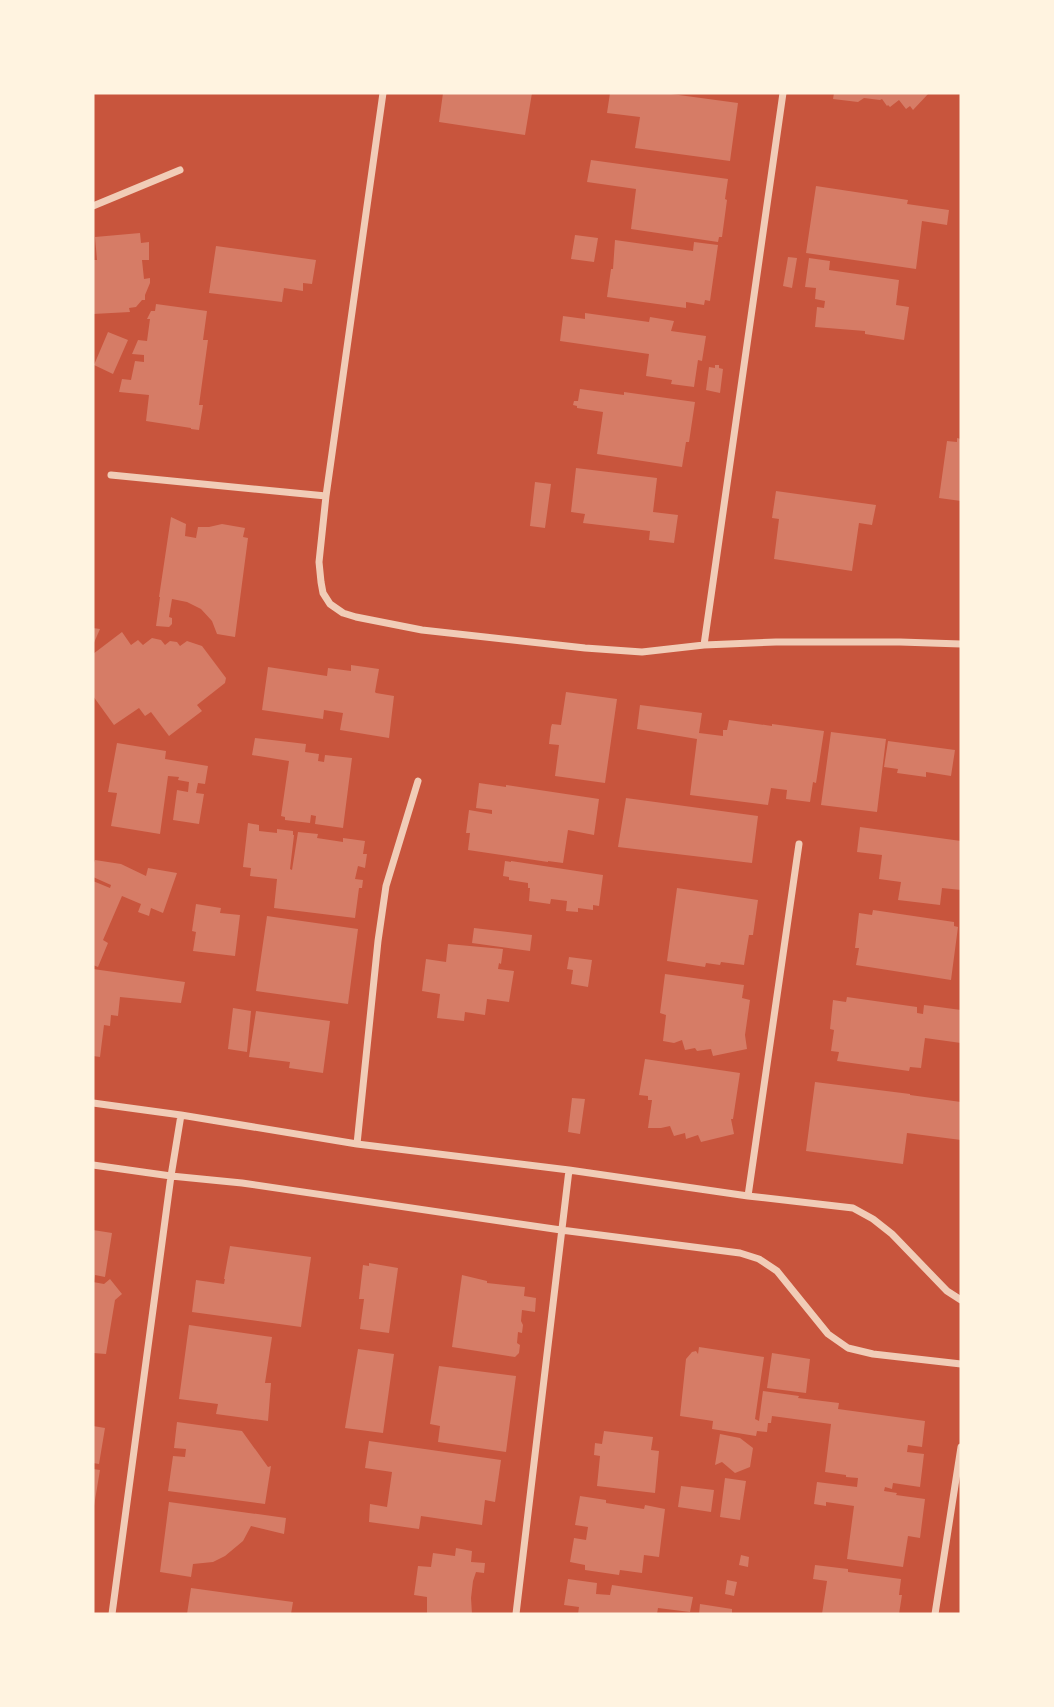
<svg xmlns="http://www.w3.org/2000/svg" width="1054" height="1707" font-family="Montserrat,sans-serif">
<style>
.building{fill:#d67c66}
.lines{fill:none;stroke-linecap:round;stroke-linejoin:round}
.minor{stroke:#f1ccb7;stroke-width:7}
</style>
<rect width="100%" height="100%" fill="#c8553d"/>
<path class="building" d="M443,93H532L525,135L439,122Z
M610,93H664L738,103L730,161L635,148L640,117L607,113Z
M834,93H929L913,110L910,106L906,109L899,100L890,107L888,105L887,106L882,99L880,100L864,98L858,102L833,99Z
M591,160L728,179L725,199L727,200L722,237H719L718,242L631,229L636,189L587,182Z
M816,186L908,200L907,204L949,210L947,225L922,221L916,269L806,253Z
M140,233L141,243L149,242V260H142L144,279L150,278V283L145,295V300H142L136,307L129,308L130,312L93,314V260H97L95,237Z
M575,235L598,238L594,262L571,259Z
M615,240L693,251L694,242L718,245L710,301L705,300L704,305L686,302V308L607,297L611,269H613Z
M216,246L316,260L312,284L303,283V291L284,288L282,302L209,293Z
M788,257L797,258L792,288L783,286Z
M809,258L830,261L829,270L899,280L896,305L909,307L904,340L865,334V331L815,327L817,307L824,308L825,301L815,299L816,288L805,287Z
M156,304L207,311L203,340H208L199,405H203L199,430L191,429V428L146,421L149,395L119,392L122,379L131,380L135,361L144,362V355L132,354L138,340L147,341L150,319H147L151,311H155Z
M585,313L649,322L650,317L674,321L671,331L706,336L702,361L698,360L694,387L671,384L672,380L646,376L649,354L560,341L563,316L585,319Z
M108,332L128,340L113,374L94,365Z
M715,365H719V368L723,369L720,393L706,390L709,367L715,368Z
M580,389L624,395V392L695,402L689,442H686L682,467L597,454L603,412L577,408V406L573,405L574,401H578Z
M957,438L961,439V501L939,498L947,441L957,442Z
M576,468L657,478L653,512L678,515L674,543L649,540L650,531L583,523L585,514L571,512Z
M535,482L551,484L545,528L530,526Z
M776,491L876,505L872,525L859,523L852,571L774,559L779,519L772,518Z
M171,517L186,524L185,536L196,538L198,527H209L222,524L245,528L243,537L248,538L235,637L217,634L212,621L201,609L187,602L172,599L169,617L172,618V624L169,627L156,626L160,597H159Z
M93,628L100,629L93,645Z
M122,632L131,645L138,640L143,645L152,638L161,640L165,645L170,641L177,642L180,646L187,641L202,646L226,678L225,683L197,705L202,711L169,736L151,712L145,716L139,708L114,725L93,696V654Z
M351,665L379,669L375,692L376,693L394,696L389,738L340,730L343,713L324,710L323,719L262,710L268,667L327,676L328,668L351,671Z
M566,692L617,699L605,783L555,776L559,745L549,744L551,727L552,724L561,725Z
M640,705L702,713L699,733L723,736V730H727L729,720L772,726V724L824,731L816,783L813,782L810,802L786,799L787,790L771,788L768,805L690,795L697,739L637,729Z
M831,732L886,739L877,812L821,805Z
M255,738L306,744L305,752L319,754L318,761L324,762L325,755L352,758L343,828L315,824L316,816L311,815L310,823L285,820V817L281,816L289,761L252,755Z
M888,741L955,750L951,776L926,772V777L897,773L898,769L884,767Z
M117,743L166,751L165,759L208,766L205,784L198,783L196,793L204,794L199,824L173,820L177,790L188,792L189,782L178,780L179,777L168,776L160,834L111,826L117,793L108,792Z
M479,783L506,787V785L599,799L594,835L568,830L563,863L548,861V862L468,850L470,833H466L469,810L492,814V810L476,808Z
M626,798L758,816L752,863L618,847Z
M248,823L259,825V831L277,833V829L293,831V835H294L290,869L292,870L298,832L318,834L317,838L343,842V838L365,841L363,854H367L365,868L358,866L355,879L363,880L362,888H359L355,918L274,908L277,879L250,876L251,868L243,867Z
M860,827L961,841V890L942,888L940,905L898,900L901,882L879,879L882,855L857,852Z
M95,860L121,864L146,876L148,868L177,873L163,913L151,908L149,916L138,912L141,904L122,896L103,940L108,943L98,967L93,965V881L110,888L111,885L93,877V865Z
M505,861L511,862V861L603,875L599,906L593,905V910L578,908V912L566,911L567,901L551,899L550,904L529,901L530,888H528V883L509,880V877L503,876Z
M677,888L758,900L753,935H749L744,965L721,962L720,965L706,963L705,967L667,961Z
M196,904L221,908L220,913L240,915L235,956L193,951L196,932L192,931Z
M873,910L954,922V926L958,927L951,980L856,965L859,948H855L859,913L872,915Z
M267,916L358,929L348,1004L256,991Z
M474,928L532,935L530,951L472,943Z
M448,944L503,949L501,964L499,963L498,969L514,971L509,1002L487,999L485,1015L465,1012L464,1021L437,1018L440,994L422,991L426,959L446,962Z
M569,957L592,960L588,987L571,984L573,970L567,969Z
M93,969L185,982L181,1003L120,997L118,1016L111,1015L110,1026L104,1025L100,1057L93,1056Z
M665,974L744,985L742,998L750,1000L745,1035L747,1049L713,1056L711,1049L697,1051L695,1048L685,1050L682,1040L674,1043L663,1041L666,1015L660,1013Z
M847,997L917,1007V1013L923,1014L924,1005L961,1010V1043L925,1038L921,1068L910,1067L909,1071L837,1061L839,1052L831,1051L834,1030L830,1029L833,1000L846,1002Z
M233,1008L251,1011L247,1052L228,1049Z
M256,1011L330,1021L323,1073L289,1068L290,1062L249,1057Z
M645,1059L740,1073L733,1119H731L734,1134L701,1142L698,1135L686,1139L685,1133L674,1136L670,1126L661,1128H648L652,1100H648V1096L639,1095Z
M815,1082L910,1094V1095L961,1102V1140L907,1133L903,1164L806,1151Z
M572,1098L585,1099L580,1134L568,1132Z
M93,1230L112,1233L105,1277L95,1275L94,1281H93Z
M230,1246L311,1257L301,1327L192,1312L196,1280L224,1284L225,1279H224Z
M369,1263L398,1268L389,1333L360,1329L364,1299H359L363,1265L369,1266Z
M462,1275L487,1281V1283L525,1287L524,1296L536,1298L535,1312L522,1310L521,1321L523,1325L522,1333L518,1332L517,1343L520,1345L519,1353L515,1357L452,1347Z
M110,1279L122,1294L115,1300L106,1354L93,1353V1282L104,1284Z
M189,1325L272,1337L265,1383H271L268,1421L216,1414L218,1404L179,1399Z
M699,1347L764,1357L755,1419L759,1421L763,1391L799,1396L798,1398L839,1403L838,1409L925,1421L922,1447L908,1445L907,1452L924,1454L920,1487L893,1483L892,1489L885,1487L884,1491L897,1493L896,1495L925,1499L920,1538L908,1536L903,1567L847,1559L854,1506L826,1502V1506L814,1504L817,1482L857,1487L858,1478L846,1477V1475L825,1472L831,1424L772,1416L771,1423H768L767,1432L757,1431L756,1436L712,1429L713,1421L680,1416L686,1359L692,1352L696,1351L698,1354Z
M358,1349L394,1354L383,1433L345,1428Z
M772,1353L810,1359L806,1393L767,1388Z
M439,1366L516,1376L506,1452L438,1442L440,1426L430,1424Z
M177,1422L242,1431L268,1467L271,1466L265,1504L168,1491L173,1456L185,1457L186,1449L174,1448Z
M93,1426L105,1428L99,1464L93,1463Z
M604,1431L653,1437L651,1450L659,1451L655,1493L597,1486L600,1456L594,1455L595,1443L602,1444Z
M720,1434L740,1438L753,1448L750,1467L735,1473L722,1462L715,1465Z
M369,1441L501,1460L495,1502L485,1500L482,1525L421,1516L419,1529L369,1522L370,1504L387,1507L392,1472L365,1468Z
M93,1469L100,1470L94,1506L93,1505Z
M725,1478L746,1481L740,1520L720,1517Z
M681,1486L714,1490L711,1512L678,1507Z
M580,1496L606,1500V1503L644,1509L645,1505L665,1509L659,1557L644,1555L642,1573L620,1570L619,1575L585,1570V1565L570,1562L574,1538L586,1540L588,1527L575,1525Z
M169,1502L286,1518L284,1534L251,1526L243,1541L225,1556L213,1562L193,1564L191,1577L160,1572Z
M456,1548L472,1551L471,1562L485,1563L484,1573L476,1572L473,1581L471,1598L472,1614L427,1613V1597L414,1595L418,1566L431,1567L433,1553L455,1556Z
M741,1555L749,1557L748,1567L739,1565Z
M815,1565L848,1569V1572L901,1579L899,1595H902L899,1614H822L827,1581L813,1579Z
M568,1579L597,1583L596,1594L610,1595L612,1585L693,1597L690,1612L658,1608L657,1614H578L579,1607L564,1605Z
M727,1580L737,1582L734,1596L725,1594Z
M191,1588L293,1602L291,1614H187Z
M700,1604L732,1609V1614H699Z"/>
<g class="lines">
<path class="minor" d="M383,93L326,496L319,562L321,582L323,593L330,604L343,613L356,617L422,630L585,648L642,652L704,645L776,642H900L961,644
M93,206L180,170
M111,475L326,496
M704,645L783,93
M93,1103L181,1115L357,1144L569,1170L748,1196L853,1208L873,1219L892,1234L947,1291L961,1300
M357,1144L378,941L386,886L418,781
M93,1165L171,1176L242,1183L561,1230L740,1253L759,1259L777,1271L828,1334L848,1348L873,1354L961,1364
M748,1196L799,844
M112,1614L171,1176L181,1115
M516,1614L569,1170
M935,1614L961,1447"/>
</g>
<rect width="1054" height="1707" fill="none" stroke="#fff3e0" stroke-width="189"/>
</svg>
